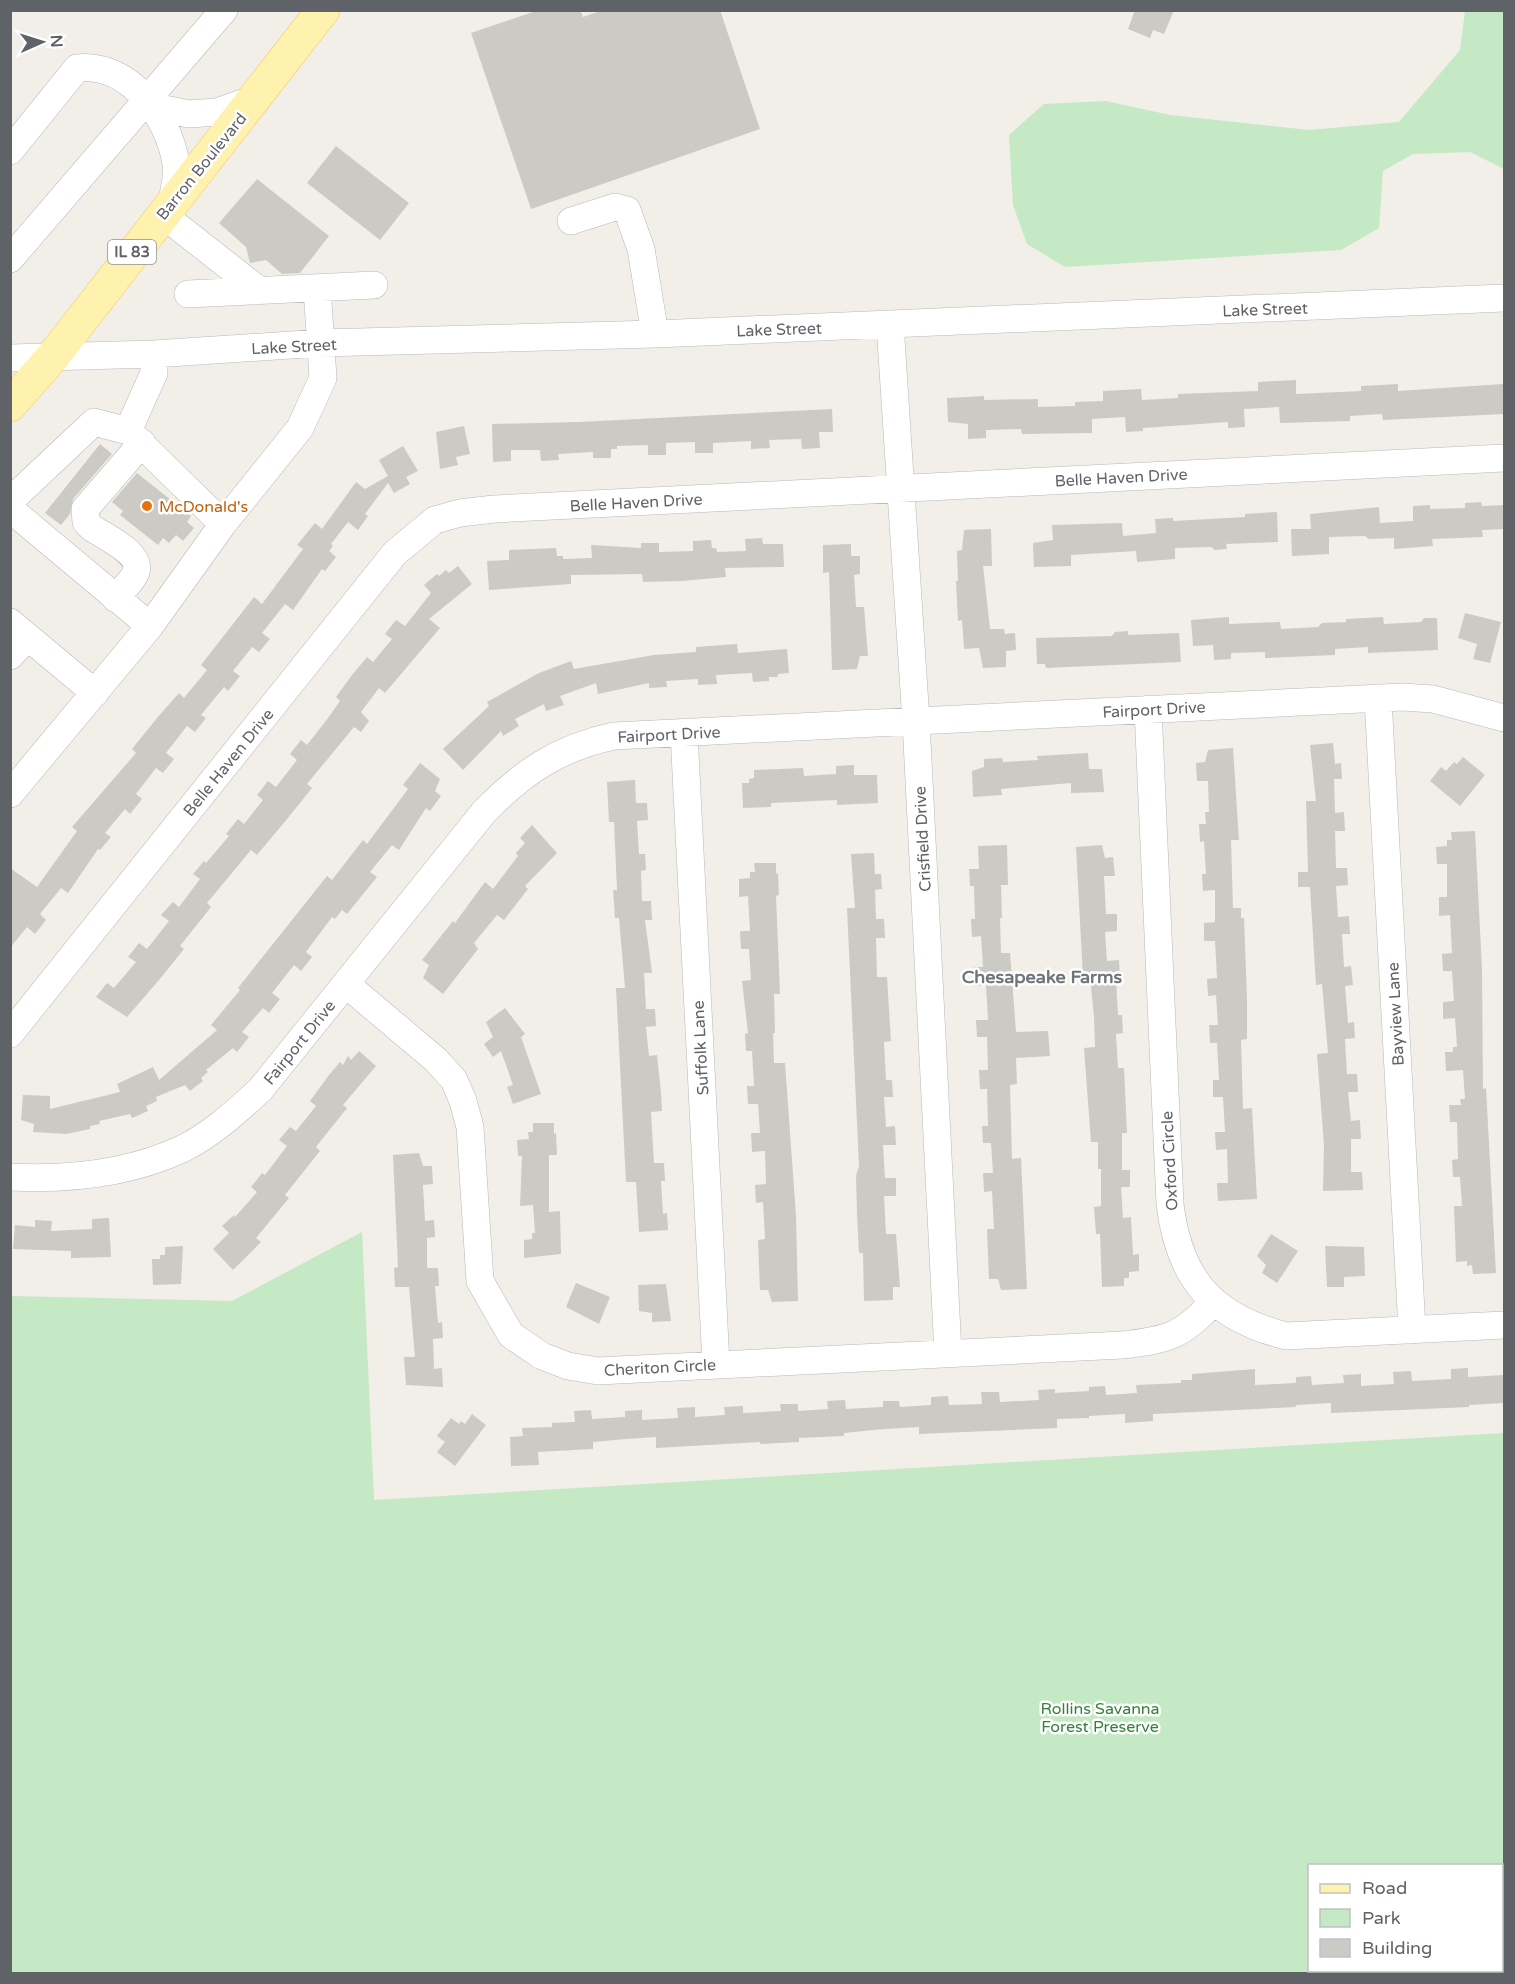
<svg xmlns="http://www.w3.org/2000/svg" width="1515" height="1984" font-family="'Varela Round',sans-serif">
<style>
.green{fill:#c5e8c5;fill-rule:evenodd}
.building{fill:#cccac5}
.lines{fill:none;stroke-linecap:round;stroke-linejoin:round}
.minor-casing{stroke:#b5b8bc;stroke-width:28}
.major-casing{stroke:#f2c960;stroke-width:34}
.minor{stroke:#fff;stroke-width:27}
.major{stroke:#fff2af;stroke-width:33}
.food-dot{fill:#e8710a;stroke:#fff;stroke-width:2}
.labels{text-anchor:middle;stroke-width:5;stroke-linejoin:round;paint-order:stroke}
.shield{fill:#fff;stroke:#8f9295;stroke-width:1.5}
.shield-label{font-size:15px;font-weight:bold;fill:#5f6368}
.street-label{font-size:16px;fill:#5f6368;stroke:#fff}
.food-label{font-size:16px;fill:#c56008;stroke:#fff;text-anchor:start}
.park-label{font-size:16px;fill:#348238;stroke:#fff}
.neighbourhood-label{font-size:18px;font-weight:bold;fill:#70757a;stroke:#fff}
</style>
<rect width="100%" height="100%" fill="#f1efe8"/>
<path class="green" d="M1465,11H1504V169L1470,152L1413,154L1383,171L1379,228L1341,250L1065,267L1027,244L1013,205L1009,135L1044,104L1106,101L1170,115L1309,130L1399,122L1460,50Z
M362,1232L374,1500L1504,1433V1973H11V1296L232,1301ZM1310,1866H1502V1970H1310Z"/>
<path class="building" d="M539,10H580L583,17L603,10H720L760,129L531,209L471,33Z
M1135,10H1174L1164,34L1153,30L1150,38L1128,29Z
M336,146L409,203L380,240L307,183Z
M257,179L329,236L300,273L282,274L266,260L250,263L246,247L219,223Z
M1296,380V394L1361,391V386L1398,384V391L1503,384L1504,414L1383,420L1382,414L1350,416V421L1280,423L1279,407L1244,409L1245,427L1228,428V422L1143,428V431L1126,432L1125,417L1092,419V433L1022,434L1021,429L986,430V438L968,439V424L948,422L947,398L984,396V400L1038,399V407L1075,406V402L1103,401V391L1141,389L1142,400L1178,398V394L1258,391V382Z
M832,409L833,432H819L820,448L802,449L801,439L769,440L770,448L751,449V441L713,443V453H695V442L666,443V455H648V445L617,446V449H611V458H593V452L558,454L559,460L541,461L540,450H511V461L493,462L492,424L579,422Z
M464,426L470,454L456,457L458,465L440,469L436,432Z
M100,444L112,454L73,499L70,514L61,525L45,513Z
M403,446L418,471L406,477L410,484L394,493L388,483L365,514L368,516L358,530L348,522L331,544L333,546L329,551L336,557L325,571L322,569L293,610L285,604L262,633L270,639L259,652L252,647L233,671L240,676L228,691L224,687L201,715L206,718L195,732L187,726L166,753L174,759L163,773L156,768L136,794L142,799L130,814L125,809L105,833L111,837L100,850L98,849L68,893L61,888L40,914L46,920L35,934L27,927L10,948V868L37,887L77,831L72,827L136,753L132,749L157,718L179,693L184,698L207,670L201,665L254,597L262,604L303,549L297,545L315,523L322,529L356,482L365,489L388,476L379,460Z
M137,473L191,516L187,522L194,528L183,541L176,535L169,543L163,538L158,545L120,515L123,511L112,502Z
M1481,502L1482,506L1504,505V529L1482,530L1483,537L1432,539L1433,546L1394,549V538L1369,539L1365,536L1329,537V554L1292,556L1291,529H1311L1310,514L1379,507L1380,523L1413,521V506L1430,505V509L1465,508V503Z
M1277,512L1278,542L1226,544L1227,549L1215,550L1211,547L1175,548V559L1137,562L1136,551L1071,555V566L1034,567L1033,543L1053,540L1052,525L1122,523L1123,536L1156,533L1155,519L1173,518V521L1245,517V514Z
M991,529L992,566H983L990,629H1004L1005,634L1015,633L1016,650L1006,651V667L983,668L979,648L964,649L962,620L958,621L956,581H958L957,551L962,550L964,530Z
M762,538L763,544H783L784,567L725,568L726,577L682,581L643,582L642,574L571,575V584L489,590L487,561L509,560V550L556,548L557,556H563V559L592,558L591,545L641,548V543H659V552L693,551V541L711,540L712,548H716L717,552L746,551L745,539Z
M851,544V556H860V574L854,575L856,607H864L868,656H860L857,669L832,670L829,572L823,573V545Z
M458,566L472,584L429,619L440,628L385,693L379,688L361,712L369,721L361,732L354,727L307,784L312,788L287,819L257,855L251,850L207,903L211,907L180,946L184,949L159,980L127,1017L96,997L107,983L114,988L136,962L128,957L139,943L147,949L169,921L161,915L173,902L179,907L200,879L193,874L204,861L206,863L229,836L226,834L238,819L244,824L263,800L257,795L268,781L276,787L297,760L290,754L301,740L307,745L328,718L340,701L336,697L352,675L367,657L373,662L392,639L385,634L396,620L405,626L431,593L424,585L437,574L439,576L446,570L449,573Z
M1465,613L1501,622L1490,663L1473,659L1477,644L1458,638Z
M1229,617V624L1280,622L1281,629L1318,627L1322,623L1346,622V619L1383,617L1384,624L1421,622L1424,618H1437L1438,650L1368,653V647L1335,649V655L1265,658V652L1231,653V659L1214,660L1213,645L1193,646L1191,620Z
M1128,631V635L1179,633L1181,662L1046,668L1045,664H1037L1036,638L1112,636L1115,632Z
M737,644L738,653L787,649L789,673L778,674V677H769V681L753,682L752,673L716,675L717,684L698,685V679L666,681L667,687L649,688V683L598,694L596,683L560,696L564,705L546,711L544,704L515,719L519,726L503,736L501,731L463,770L443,749L489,706L487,702L539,673L571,661L574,669L654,655L696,652V647Z
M1333,743L1335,764L1341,763L1342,779H1334L1335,813L1344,812L1345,831H1335L1336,868H1347L1348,885L1336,886L1338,917L1349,916L1350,934H1342L1344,967L1351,966L1353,985L1345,986L1348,1023L1354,1022L1355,1038L1345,1039L1347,1074H1357L1358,1092H1348L1351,1121L1360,1120L1361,1139H1351V1172H1362L1363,1190L1323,1191L1324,1145L1317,1054L1328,1053L1322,984L1316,985L1310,887H1298V872H1308L1306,801H1316L1310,745Z
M1233,748L1239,840H1231L1233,908H1241V918H1244L1247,998V1039L1241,1040L1243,1109L1252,1108L1257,1199L1218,1201L1217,1183H1228L1227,1149L1216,1150L1215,1132H1225L1223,1097H1213V1080H1219L1217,1043H1210L1209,1025H1218L1216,995L1208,996L1207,979L1217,978L1215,941H1204V923L1215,922V890L1203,891L1202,874H1206L1204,841L1200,842L1199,824H1206L1205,812H1209L1208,781H1197L1196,763L1205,762L1208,750Z
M1088,753L1089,769H1102L1104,792L1071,793V783L1001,789L1002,795L973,797L972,771L984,767V759L1002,758L1003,762L1038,760L1037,756Z
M1463,757L1485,775L1460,806L1430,781L1441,767L1446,771L1454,762L1457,764Z
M420,763L440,779L435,791L441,796L430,811L426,808L399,850L392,845L370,872L377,877L347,914L342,910L335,919L332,917L306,952L312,957L301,971L294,965L272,993L280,999L269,1013L263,1008L242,1032L249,1037L237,1052L233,1048L206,1070L208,1072L201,1078L203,1081L190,1091L185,1085L156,1097L157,1101L146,1106L148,1111L132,1118L130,1114L99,1121L100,1124L90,1126V1129L66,1134L33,1132L34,1124L21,1120L23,1095L50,1096V1109L120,1092L117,1084L153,1067L159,1080L217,1030L211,1025L240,990L238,988L327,876L332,880L363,840L367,844L408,789L403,785Z
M854,765V775H877L878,803L837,805V800L771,803V807L743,808L742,783H749V779L754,778V770L803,768L804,776L836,774V766Z
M635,780L636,803H647L648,820L637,821L639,854H645L646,870L641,871L642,901H651L652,920H645L652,973H644L646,1009H655L656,1026L646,1027L649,1056L657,1055L661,1092L662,1111L651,1112L654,1163H664L665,1181H661L663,1214L667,1213L668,1230L639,1232L636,1182H626L616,988H625L619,918H615L613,890H617L614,822H609L607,782Z
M532,825L557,853L525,886L528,889L504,920L497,915L474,943L478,949L443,994L423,978L429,965L422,960L453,921L455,923L485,882L493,889L518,856L516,853L525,843L520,838Z
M1475,831L1482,969L1483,1089L1486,1088L1496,1273L1473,1274L1472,1265L1467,1266V1261L1456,1262L1454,1206H1462L1460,1177H1453L1452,1160L1458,1159L1457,1122H1450L1449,1105H1461L1460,1099H1465L1463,1070L1446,1071L1445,1052H1453V1047H1457L1455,1018L1443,1019V1002L1454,1001L1452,971H1443L1442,954L1452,953L1450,915L1439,916V897H1447V864H1437L1436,847L1447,846V840H1452L1451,832Z
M1007,845L1008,885H1001L1002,918H1000L1001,953H1010L1016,1032L1048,1031L1050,1056L1016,1058L1017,1084L1010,1085L1012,1159L1021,1158L1027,1289L1001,1290L998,1279H989L987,1229H994L992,1191L984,1192L983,1173H993L991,1143H983L982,1126H988L987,1089H980L979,1070H988L987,1037H977L976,1020H988L986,985L975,986L974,967H983L981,936L972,937L971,919H975L974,886H970L969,869H979L978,846Z
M1102,845L1105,858L1113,857L1115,876H1104L1106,914H1117V931L1105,932L1107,961L1119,960L1120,979H1116L1118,1015H1122L1123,1033L1116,1034L1118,1068H1124L1127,1133H1122V1170H1130V1187H1121L1123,1218L1131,1217L1133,1255L1139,1254V1271L1129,1272V1278H1124V1286L1102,1287L1100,1234H1096L1094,1207L1101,1206V1169H1098V1142H1091L1084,1048L1095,1047L1094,1017L1090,977L1083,978L1076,847Z
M874,853L875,874H881L882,889L875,890L876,919H884L885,938H876L877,977H887L891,1041L884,1042L886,1080H892L893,1097H884L886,1127L895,1126L896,1145H883L885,1178H896V1196H884L886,1234H896L900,1287H893V1300L864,1301L863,1253H859L857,1214L856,1176L859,1166L847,908H855L851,854Z
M754,863H776V874L778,873L779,895L776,896L780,994H774L775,1033H773L774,1063H785L796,1216L798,1301L772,1302L768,1290H760L758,1240L765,1239L763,1202L756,1203L755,1185L766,1184L765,1151L752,1152L751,1133H760L758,1104H748L747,1086H754L752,1051H746L745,1034L748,1033L742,981L751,980L749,949H741L740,931H750L748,896L739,897V879L750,878V872H755Z
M505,1008L525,1034L521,1037L541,1094L513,1104L507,1087L513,1085L501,1051L493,1057L484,1044L493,1037L486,1022Z
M359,1051L376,1066L343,1105L347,1108L316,1147L320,1151L285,1195L289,1198L256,1238L261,1242L233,1270L213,1249L229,1233L222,1226L234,1215L235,1217L257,1192L251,1187L262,1173L265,1175L287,1146L279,1140L290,1127L296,1131L316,1106L310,1101L329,1075L340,1062L343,1065L348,1056L351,1060Z
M533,1123H554V1134L556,1133L557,1155H549V1212L560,1211L561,1254L524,1258V1240L532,1239V1233H535L533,1205L520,1206L522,1156H518L517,1140L529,1139L528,1132H533Z
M419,1153L423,1166H432L433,1184L423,1185L425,1221L434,1220L435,1237L427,1238V1268H438L439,1286H435L438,1323L442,1322L443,1338L433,1339L434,1369L442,1368L443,1387L406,1385L404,1357H415L409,1287H395L394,1268L398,1267L393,1155Z
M109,1218L111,1257L71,1258V1251L13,1249L15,1225L35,1227V1220L52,1221L51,1231L92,1229V1219Z
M1271,1234L1298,1251L1277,1283L1262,1273L1266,1265L1257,1256Z
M183,1246L181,1284L153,1285L152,1259H160V1255H165V1247Z
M1325,1246L1364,1247L1365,1276L1344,1277V1287H1327Z
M576,1283L610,1297L599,1324L566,1307Z
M666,1284L671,1321L652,1322V1313L639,1311L638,1285Z
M1468,1368V1377L1504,1375V1403L1469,1405V1407L1331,1413V1403L1296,1405V1407L1153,1414V1421L1125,1423V1414L1089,1416V1418L1057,1419V1428L919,1434V1427L884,1429L844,1433V1436L799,1438V1442L760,1444V1442L656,1448V1437L626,1439L593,1442V1449L538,1452L539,1465L511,1466L510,1437L523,1436L522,1428L552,1427V1423L575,1422L574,1411L591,1410L592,1419L625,1417V1411L642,1410V1420L678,1418L677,1408L695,1407V1417L725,1415L724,1407L743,1406V1413L781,1411L780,1404H798V1411L828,1409L827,1401L845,1400L846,1409L883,1407V1401H899L900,1407L931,1405V1397L948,1396L949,1405L982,1404L981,1392H999L1000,1402L1039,1400L1038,1390L1055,1389V1393L1089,1391V1387L1105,1386L1106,1395L1137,1393L1136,1385L1181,1383V1380H1192V1374L1255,1369V1385L1296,1383V1377L1311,1376L1312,1385L1344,1383L1343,1375L1361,1374V1386L1394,1384L1393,1372L1411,1371L1412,1381L1451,1379V1369Z
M472,1414L486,1425L455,1466L437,1452L445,1442L437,1436L451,1418L459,1424L461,1421L465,1424Z"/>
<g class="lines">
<defs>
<path id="minor" d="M154,107L189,114L217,112L254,99
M10,151L77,68C129,62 169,117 176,164C178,175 174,190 172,201
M162,214L260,291
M571,221L615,207L627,210L641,249L655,334
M10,259L224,10
M188,294L374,285
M890,324L916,721L948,1353
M10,358L154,354L321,343L655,334L1504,298
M10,501L94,422L128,431
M10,509L150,626
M223,524L300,428L323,378L317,288
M115,598C121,591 133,581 136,572C142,553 105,537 92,528L86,522L85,509L142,443
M10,622L95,693
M10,656L28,637
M1378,698L1412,1330
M1148,709L1170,1204C1179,1279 1212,1317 1286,1336L1504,1325
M684,733L716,1364
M10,794L150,626L223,524L128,431L154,373V354
M346,984L436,1060L454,1080L463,1101L470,1127L480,1281L511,1335L542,1356L568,1366L598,1371L1122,1345C1168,1340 1183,1336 1214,1301
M10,1034L395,553L435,520L460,513L494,509L1504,458
M10,1177C70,1180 128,1174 182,1149C211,1135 237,1111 260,1090L484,812C523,772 558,748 614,736L1402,697L1433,699L1504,718"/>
<path id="major" d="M10,405L54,355L323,10"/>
</defs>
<use href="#minor" class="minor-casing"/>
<use href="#major" class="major-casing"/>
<use href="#minor" class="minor"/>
<use href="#major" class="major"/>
</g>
<circle class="food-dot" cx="147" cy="506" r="6"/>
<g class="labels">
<rect class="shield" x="108" y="240" width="48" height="24" rx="4.5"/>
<g class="shield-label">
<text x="132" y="257">IL 83</text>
</g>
<g class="street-label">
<text transform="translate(201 166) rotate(-51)" y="6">Barron Boulevard</text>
<text transform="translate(1265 309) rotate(-2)" y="6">Lake Street</text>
<text transform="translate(779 329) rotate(-2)" y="6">Lake Street</text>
<text transform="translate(294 346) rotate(-3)" y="6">Lake Street</text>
<text transform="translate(1121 477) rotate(-3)" y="6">Belle Haven Drive</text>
<text transform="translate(636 502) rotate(-3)" y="6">Belle Haven Drive</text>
<text transform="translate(1154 709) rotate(-3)" y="6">Fairport Drive</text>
<text transform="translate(669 734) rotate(-3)" y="6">Fairport Drive</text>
<text transform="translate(228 762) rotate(-51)" y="6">Belle Haven Drive</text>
<text transform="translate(922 839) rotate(-93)" y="6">Crisfield Drive</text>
<text transform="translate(1395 1014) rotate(-93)" y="6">Bayview Lane</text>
<text transform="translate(299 1042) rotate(-51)" y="6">Fairport Drive</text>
<text transform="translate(700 1048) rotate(-93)" y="6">Suffolk Lane</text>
<text transform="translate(1169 1161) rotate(-93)" y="6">Oxford Circle</text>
<text transform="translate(660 1367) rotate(-3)" y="6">Cheriton Circle</text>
</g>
<g class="food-label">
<text x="159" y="512">McDonald's</text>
</g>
<g class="park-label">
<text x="1100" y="1714">Rollins Savanna<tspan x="1100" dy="18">Forest Preserve</tspan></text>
</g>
<g class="neighbourhood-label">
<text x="1042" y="983">Chesapeake Farms</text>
</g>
</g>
<rect width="1515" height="1984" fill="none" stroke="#5f6368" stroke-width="24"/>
<rect x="1308" y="1864" width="195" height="108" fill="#ffffff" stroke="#bfc1c3" stroke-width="1.5"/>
<rect x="1320" y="1884" width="30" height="9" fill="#fff2af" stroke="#bfc1c3" stroke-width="1.5"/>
<text x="1362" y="1894" font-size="18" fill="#5f6368">Road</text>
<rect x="1320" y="1909" width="30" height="18" fill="#c5e8c5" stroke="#bfc1c3" stroke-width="1.5"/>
<text x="1362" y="1924" font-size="18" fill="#5f6368">Park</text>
<rect x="1320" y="1939" width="30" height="18" fill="#cccac5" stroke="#bfc1c3" stroke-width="1.5"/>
<text x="1362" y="1954" font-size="18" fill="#5f6368">Building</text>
<g transform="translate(42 42) rotate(87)" stroke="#ffffff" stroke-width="4.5" paint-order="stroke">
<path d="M0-4.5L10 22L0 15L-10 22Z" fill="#5f6368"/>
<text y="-9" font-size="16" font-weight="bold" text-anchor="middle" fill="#5f6368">N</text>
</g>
</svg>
